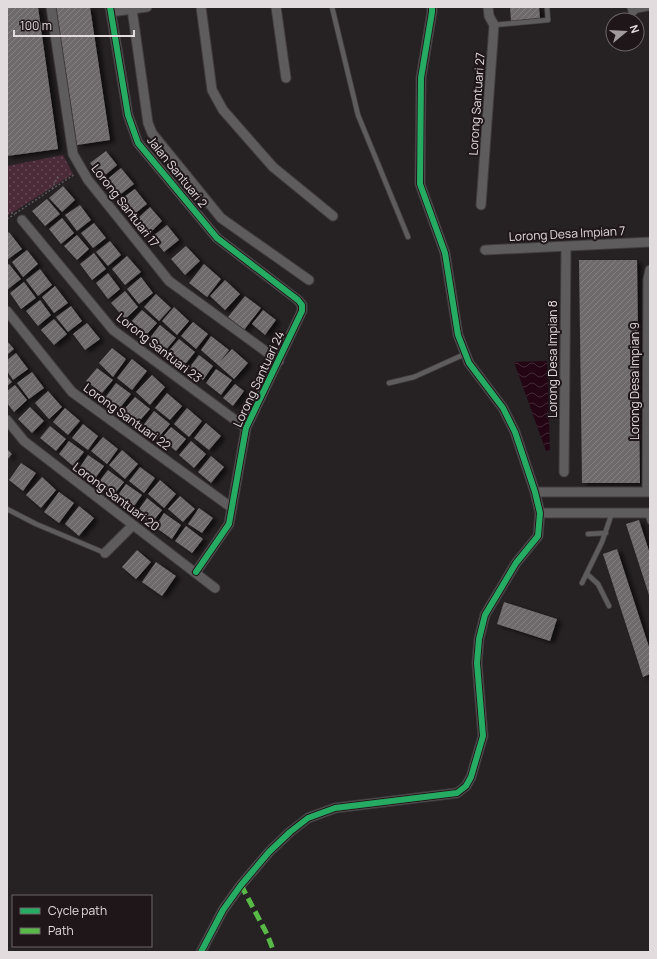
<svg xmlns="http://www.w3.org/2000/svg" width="657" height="959" font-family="Manrope,sans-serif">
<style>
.park{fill:url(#park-dots)}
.water{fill:url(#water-waves)}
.building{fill:url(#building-hatch);filter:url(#shadow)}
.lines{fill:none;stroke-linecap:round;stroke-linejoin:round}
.service-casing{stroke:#413d3f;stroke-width:6}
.minor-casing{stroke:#413d3f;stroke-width:11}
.path{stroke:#5d595b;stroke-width:1.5;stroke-dasharray:2 2;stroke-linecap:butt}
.service{stroke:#5f5c5d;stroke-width:4.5}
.minor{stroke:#5f5c5d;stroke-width:9}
.quiet{stroke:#58b947;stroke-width:5;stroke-dasharray:10 5;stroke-linecap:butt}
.cycleway-casing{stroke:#1f1619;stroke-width:8}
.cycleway{stroke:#26ab63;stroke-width:6}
.labels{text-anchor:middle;stroke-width:4;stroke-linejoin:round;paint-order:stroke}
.street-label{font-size:12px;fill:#e3dcde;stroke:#1f1619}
</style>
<defs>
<pattern id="park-dots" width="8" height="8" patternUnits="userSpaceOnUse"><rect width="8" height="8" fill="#4c2b38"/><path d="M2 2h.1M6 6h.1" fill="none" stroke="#664954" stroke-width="1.8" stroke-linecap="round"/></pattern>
<pattern id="water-waves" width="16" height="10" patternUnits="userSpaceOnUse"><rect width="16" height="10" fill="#230513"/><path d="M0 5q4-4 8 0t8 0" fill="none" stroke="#432935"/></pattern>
<pattern id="building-hatch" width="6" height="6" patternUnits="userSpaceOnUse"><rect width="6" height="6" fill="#6e696a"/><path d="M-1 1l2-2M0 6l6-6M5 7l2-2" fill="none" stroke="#837e7f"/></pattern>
<filter id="shadow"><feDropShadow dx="4.5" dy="2.5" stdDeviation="2" flood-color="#0009"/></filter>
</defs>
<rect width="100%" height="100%" fill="#262123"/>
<path class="park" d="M63,155L73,174L7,216V166Z"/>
<path class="water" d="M547,361L550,450L546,451L514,362Z"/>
<path class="building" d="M7,7H38L58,149L7,156Z
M56,7H90L110,140L77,145Z
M510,7H539L540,18L511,21Z
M106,151L117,165L102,178L90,163Z
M121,168L134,184L117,197L104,182Z
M63,186L75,200L62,212L49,198Z
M135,189L147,204L133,215L121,199Z
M47,199L60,214L45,226L32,211Z
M80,205L91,220L77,231L65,215Z
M150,207L162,221L149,234L136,220Z
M62,218L74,233L61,244L49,229Z
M94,223L106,238L93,248L81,233Z
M167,225L179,240L164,252L152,237Z
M9,232L22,249L7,260V234Z
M77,235L89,249L77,260L64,246Z
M110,241L121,255L108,266L96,252Z
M186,246L200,261L185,275L171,259Z
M27,250L38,264L23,277L12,262Z
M94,253L106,269L92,280L80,264Z
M127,256L141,272L125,285L112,269Z
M579,260H637L640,483H582Z
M9,264L21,279L7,290V265Z
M204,264L221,279L207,297L189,283Z
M40,269L52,285L38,296L26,280Z
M108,273L120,289L108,299L96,283Z
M141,277L153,293L139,304L127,289Z
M225,280L240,294L225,310L210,296Z
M24,282L36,298L21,309L10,293Z
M55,286L68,303L54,313L42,297Z
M125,291L138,307L125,319L111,303Z
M156,294L171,308L159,321L144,307Z
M245,296L261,308L244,330L228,317Z
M40,300L51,315L38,326L26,311Z
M71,306L82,321L68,332L56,317Z
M174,307L189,321L177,335L162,321Z
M142,310L157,323L145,336L130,323Z
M263,310L276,320L265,335L252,324Z
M54,319L67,334L54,345L41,330Z
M193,322L208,334L196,349L181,336Z
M87,323L100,339L85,350L73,334Z
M160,325L176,338L165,351L149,339Z
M211,336L229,350L219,363L232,349L248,363L234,379L201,350Z
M179,339L195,352L183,367L167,353Z
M7,341L14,349L7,355Z
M112,348L126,359L113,377L99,363Z
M16,353L28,369L13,380L7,371V360Z
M199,355L213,366L203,380L189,368Z
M132,359L147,371L132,390L117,378Z
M97,368L113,380L102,393L86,381Z
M216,369L232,380L221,395L206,383Z
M32,372L44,388L29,399L17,383Z
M152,375L165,387L150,405L136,392Z
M7,376L12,382L7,386Z
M116,383L131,394L119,409L105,398Z
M235,384L244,391L233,406L223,398Z
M15,385L27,400L14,412L7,403V391Z
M48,391L62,407L49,419L35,403Z
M167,393L182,406L170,420L155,408Z
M135,397L150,409L137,424L122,412Z
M30,407L44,421L32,433L18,419Z
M65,408L80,421L68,435L53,422Z
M187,408L202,421L189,437L174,424Z
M154,411L170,424L157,439L142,427Z
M206,423L221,436L209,450L194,438Z
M83,424L98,436L88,450L72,438Z
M50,426L66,439L56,451L40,438Z
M171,427L186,439L176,451L161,439Z
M103,437L118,449L107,464L91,451Z
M69,441L84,452L73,466L59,454Z
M191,441L206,454L194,468L179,455Z
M7,449L12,454L7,460Z
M122,450L138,464L125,479L109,465Z
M88,455L104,466L94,480L79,469Z
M211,456L224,467L211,483L198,472Z
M21,463L36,473L23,491L9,480Z
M140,467L155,478L144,493L129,481Z
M108,470L124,482L113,496L98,483Z
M42,477L56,490L41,508L26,495Z
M160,480L176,494L164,508L148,494Z
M126,484L142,495L132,509L116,498Z
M59,492L74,503L59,523L44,512Z
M180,496L195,509L183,522L168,509Z
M147,498L162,510L151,524L137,512Z
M79,506L94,518L79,536L65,524Z
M199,508L213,518L202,533L188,524Z
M164,513L181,525L172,539L155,527Z
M639,520L650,554V598L626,524Z
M186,526L203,539L192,553L175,541Z
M617,549L650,650V674L643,677L603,554Z
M137,550L151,562L136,579L122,567Z
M156,562L176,576L162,596L142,582Z
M504,602L557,619L550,641L497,624Z"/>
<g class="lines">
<defs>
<path id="service" d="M332,7L358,115L408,237
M633,11L650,8
M494,25L548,20L547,7
M389,383L414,377L465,354
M7,509L36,524L105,553
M647,513L650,522
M588,534L606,533
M587,574L598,584L609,606
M582,583L602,542L612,513"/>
<path id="minor" d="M51,7L73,154L88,180L169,281L279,361
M110,7L128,115L138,143L217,238L298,300L302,305V311L246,428L229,524L196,572
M201,7L212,90L223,110L273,167L333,216
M276,7L286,78
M632,7L633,11
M132,9L148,123L152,133L221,218L309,280
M111,12L147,7
M481,205L494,25L489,16L488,7
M22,220L113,330L246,428
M485,250L650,242
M7,311L72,392L232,508
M7,420L24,441L215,588
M564,472L566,247
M535,492H650
M647,492L648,280L650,270
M540,513H650
M105,553L133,525
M201,952L223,910L241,885L269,852L290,832L308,818L335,808L457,793L466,786L471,777L483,736L477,663L479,639L485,615L516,563L538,536L540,513L535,492L515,432L503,408L469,363L458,335L445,253L420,184L421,78L432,12V7"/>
</defs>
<use href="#service" class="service-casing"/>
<use href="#minor" class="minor-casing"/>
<path class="path" d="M52,189L59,174
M7,213H16L75,174
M7,219L15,214"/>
<use href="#service" class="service"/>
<use href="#minor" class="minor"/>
<path class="quiet" d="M241,885L267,934L274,952"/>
<defs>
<path id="cycleway" d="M110,7L128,115L138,143L217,238L298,300L302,305V311L246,428L229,524L196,572
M201,952L223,910L241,885L269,852L290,832L308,818L335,808L457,793L466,786L471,777L483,736L477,663L479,639L485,615L516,563L538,536L540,513L535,492L515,432L503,408L469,363L458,335L445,253L420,184L421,78L432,12V7"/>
</defs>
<use href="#cycleway" class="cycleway-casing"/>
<use href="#cycleway" class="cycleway"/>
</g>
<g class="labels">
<g class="street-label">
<text transform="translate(477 104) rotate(-86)" y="4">Lorong Santuari 27</text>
<text transform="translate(177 172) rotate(51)" y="4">Jalan Santuari 2</text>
<text transform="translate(125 206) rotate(52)" y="4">Lorong Santuari 17</text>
<text transform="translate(567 234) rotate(-3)" y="4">Lorong Desa Impian 7</text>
<text transform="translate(159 348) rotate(38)" y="4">Lorong Santuari 23</text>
<text transform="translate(553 359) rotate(-90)" y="4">Lorong Desa Impian 8</text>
<text transform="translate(259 379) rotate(-65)" y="4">Lorong Santuari 24</text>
<text transform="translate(635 381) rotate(-90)" y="4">Lorong Desa Impian 9</text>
<text transform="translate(127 417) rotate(36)" y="4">Lorong Santuari 22</text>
<text transform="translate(116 497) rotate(37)" y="4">Lorong Santuari 20</text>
</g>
</g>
<rect width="657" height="959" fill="none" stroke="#e3dcde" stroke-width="16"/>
<rect x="12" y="895" width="140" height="52" fill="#1f1619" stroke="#6d6568"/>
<rect x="20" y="908" width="20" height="6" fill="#26ab63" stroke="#6d6568"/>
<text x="48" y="915" font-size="12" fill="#e3dcde">Cycle path</text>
<rect x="20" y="928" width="20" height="6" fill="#58b947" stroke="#6d6568"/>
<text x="48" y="935" font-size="12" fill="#e3dcde">Path</text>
<g transform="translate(625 32) rotate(72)"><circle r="19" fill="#1f1619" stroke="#6d6568"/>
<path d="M0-3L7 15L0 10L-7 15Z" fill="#a19b9d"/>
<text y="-6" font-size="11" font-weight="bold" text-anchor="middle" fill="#e3dcde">N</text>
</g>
<path d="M14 30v6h120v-6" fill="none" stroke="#e3dcde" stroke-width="2"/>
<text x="20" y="30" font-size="12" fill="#e3dcde" stroke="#1f1619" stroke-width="3" paint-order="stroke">100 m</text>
</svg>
